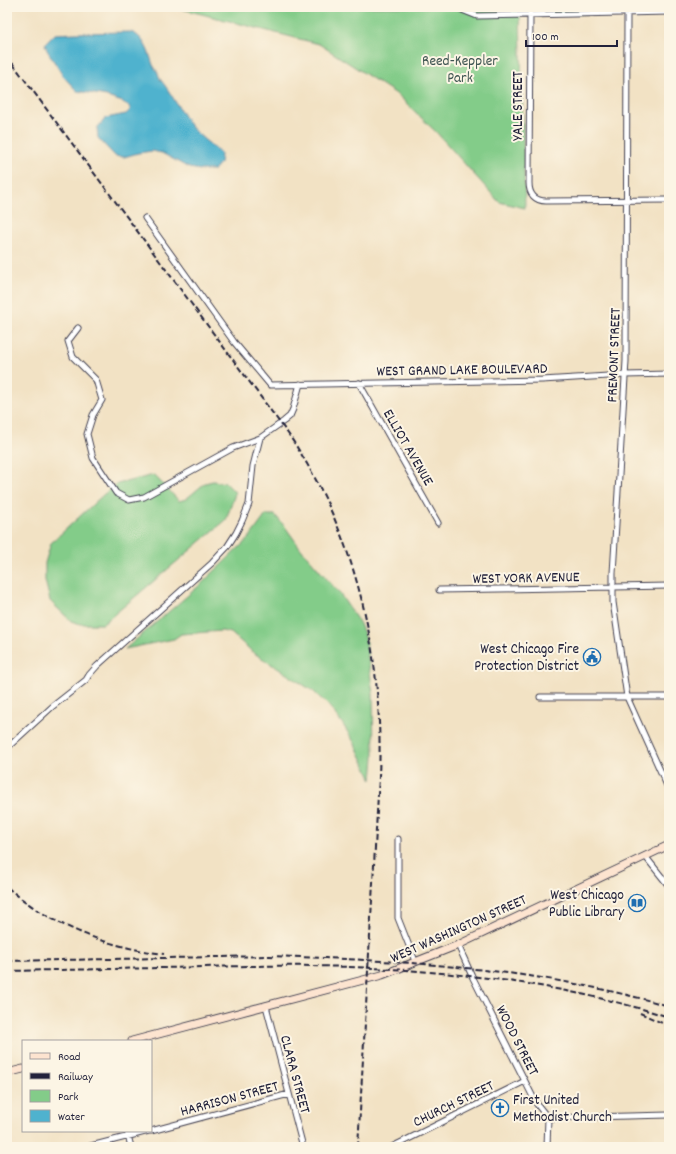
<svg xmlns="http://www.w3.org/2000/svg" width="676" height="1154" font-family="Dekko,sans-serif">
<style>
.green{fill:#83cc89;stroke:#527762}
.water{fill:#4fb2ce;stroke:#386a84}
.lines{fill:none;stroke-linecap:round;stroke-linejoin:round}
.minor-casing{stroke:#413f50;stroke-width:7}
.secondary-casing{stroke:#413f50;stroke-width:9}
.minor{stroke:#fff;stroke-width:5}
.secondary{stroke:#fde4d0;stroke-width:7}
.rail{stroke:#22223b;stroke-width:2;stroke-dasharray:6 3;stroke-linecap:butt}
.labels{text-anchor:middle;stroke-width:4;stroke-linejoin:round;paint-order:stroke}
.park-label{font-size:15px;fill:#3f5552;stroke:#fcf5e5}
.street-label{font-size:15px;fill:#22223b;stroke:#fcf5e5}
.poi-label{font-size:15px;fill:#22223b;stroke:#fcf5e5;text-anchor:end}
</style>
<rect width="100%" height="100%" fill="#fcf5e5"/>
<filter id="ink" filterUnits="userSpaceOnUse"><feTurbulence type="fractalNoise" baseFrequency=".025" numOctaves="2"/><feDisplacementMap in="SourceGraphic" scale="8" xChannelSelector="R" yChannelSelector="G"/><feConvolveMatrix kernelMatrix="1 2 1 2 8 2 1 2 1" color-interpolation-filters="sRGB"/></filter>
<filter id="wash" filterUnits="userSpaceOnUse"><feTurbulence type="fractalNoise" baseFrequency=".012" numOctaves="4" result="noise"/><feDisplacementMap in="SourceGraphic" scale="16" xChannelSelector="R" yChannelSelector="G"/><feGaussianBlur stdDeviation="0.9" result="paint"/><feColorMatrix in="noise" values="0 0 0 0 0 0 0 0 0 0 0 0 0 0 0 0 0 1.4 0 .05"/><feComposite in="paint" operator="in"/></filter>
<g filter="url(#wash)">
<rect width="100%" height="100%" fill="#f2e2c4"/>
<path class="green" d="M174,7H669V12L520,15L525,208L499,202L437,133L398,95L319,44Z
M154,475L179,501L186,499L205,483L213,481L226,483L235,492L234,497L226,520L103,624H80L71,621L50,601L45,580V563L51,543L103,495L117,484Z
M266,515H275L286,528L301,549L340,594L360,624L365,636L373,694L374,757L372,780L364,763L354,742L342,723L328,705L313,691L254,653L231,633L222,631L181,634L174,639L125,649L200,585L249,538Z"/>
<path class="water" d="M130,32C144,35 149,53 153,65C156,70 158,72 160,79C170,91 178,107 187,121C196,135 210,143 221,154L220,163L214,170H201L189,168L162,153L152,151L138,153L124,157L115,156L98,138L97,128L106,118L126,114L130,110V107L123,102L110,98L107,96L77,91L63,76L47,50L45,44L55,34L76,33Z"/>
</g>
<g filter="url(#ink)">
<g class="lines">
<defs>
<path id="minor" d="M461,7L462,10L477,16L669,12
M627,13L626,361L613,573V602L627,697L669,790
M530,14L529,183C529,194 535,201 546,201L669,200
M145,218L234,342L270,385L542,380L625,375L669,374
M78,328L68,341L73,357L96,380L102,400L93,415L87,434L93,458L116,493L129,500L144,497L233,448L260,438L284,421L290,416L293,409L300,384
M359,383L438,523
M439,590L669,586
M540,697H669
M7,748L53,706L86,680L89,675L97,666L212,563L227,547L236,533L242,521L249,504L253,466L260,438
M398,839V918L415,961
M645,856L669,886
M458,945L472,976L536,1103L548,1118L547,1147
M266,1006L303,1147
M548,1118L669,1115
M127,1131L131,1147
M151,1131L289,1094
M87,1147L149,1131
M392,1147L525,1081"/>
<path id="secondary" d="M132,1041L382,975L458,945L669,845
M7,1073L23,1069"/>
</defs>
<use href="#minor" class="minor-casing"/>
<use href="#secondary" class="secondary-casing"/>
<use href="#minor" class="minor"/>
<use href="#secondary" class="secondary"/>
<path class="rail" d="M7,56L289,435C357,536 384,657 379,777L358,1147
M7,887C52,926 106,947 164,954
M7,961L270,956C365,959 460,964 554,980C593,987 631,995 669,1006
M7,971C58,970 110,969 161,968C211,967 262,965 312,966C432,968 554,981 669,1017
M640,1013L669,1026"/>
</g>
</g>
<defs>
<symbol id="civic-ring" viewBox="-11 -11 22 22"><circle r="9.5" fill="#fcf5e5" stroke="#1f6fb2" stroke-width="1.5"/><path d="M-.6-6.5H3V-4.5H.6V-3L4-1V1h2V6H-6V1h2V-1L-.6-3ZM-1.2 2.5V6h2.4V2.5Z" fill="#1f6fb2"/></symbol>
<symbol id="library-ring" viewBox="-11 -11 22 22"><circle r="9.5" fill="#fcf5e5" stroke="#1f6fb2" stroke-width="1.5"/><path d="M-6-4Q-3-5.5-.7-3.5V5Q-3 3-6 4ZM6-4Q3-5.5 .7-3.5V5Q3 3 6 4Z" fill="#1f6fb2"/></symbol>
<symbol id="church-ring" viewBox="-11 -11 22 22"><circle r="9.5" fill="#fcf5e5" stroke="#1f6fb2" stroke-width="1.5"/><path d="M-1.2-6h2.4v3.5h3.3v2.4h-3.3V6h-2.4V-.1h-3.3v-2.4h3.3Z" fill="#1f6fb2"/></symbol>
</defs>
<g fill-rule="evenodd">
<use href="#civic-ring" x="582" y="647" width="20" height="20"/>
<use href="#library-ring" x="627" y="893" width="20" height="20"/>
<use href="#church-ring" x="490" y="1098" width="20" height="20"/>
</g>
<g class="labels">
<g class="park-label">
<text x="460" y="65">Reed-Keppler<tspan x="460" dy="17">Park</tspan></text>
</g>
<g class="street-label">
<text transform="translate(517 106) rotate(-90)" y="5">YALE STREET</text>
<text transform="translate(613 355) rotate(-88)" y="5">FREMONT STREET</text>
<text transform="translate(462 369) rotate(-1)" y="5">WEST GRAND LAKE BOULEVARD</text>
<text transform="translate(409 447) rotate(60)" y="5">ELLIOT AVENUE</text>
<text transform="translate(526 577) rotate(-1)" y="5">WEST YORK AVENUE</text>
<text transform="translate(458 928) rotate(-24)" y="5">WEST WASHINGTON STREET</text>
<text transform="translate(518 1040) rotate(63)" y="5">WOOD STREET</text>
<text transform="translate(296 1074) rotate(75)" y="5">CLARA STREET</text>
<text transform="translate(229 1098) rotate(-15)" y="5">HARRISON STREET</text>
<text transform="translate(453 1103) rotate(-26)" y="5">CHURCH STREET</text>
</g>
<g class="poi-label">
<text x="579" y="653">West Chicago Fire<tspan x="579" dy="17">Protection District</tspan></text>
<text x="624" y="899">West Chicago<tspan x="624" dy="17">Public Library</tspan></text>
<text x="513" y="1104" text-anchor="start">First United<tspan x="513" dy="17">Methodist Church</tspan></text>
</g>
</g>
<rect width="676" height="1154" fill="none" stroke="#fcf5e5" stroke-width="24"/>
<rect x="22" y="1040" width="130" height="92" fill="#fcf5e5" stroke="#a5a1a1"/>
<rect x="30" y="1053" width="20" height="6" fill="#fde4d0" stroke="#a5a1a1"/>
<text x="58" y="1060" font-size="12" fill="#22223b">Road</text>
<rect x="30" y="1073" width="20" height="6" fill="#22223b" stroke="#a5a1a1"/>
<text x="58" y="1080" font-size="12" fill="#22223b">Railway</text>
<rect x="30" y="1090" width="20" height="12" fill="#83cc89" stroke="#a5a1a1"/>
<text x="58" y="1100" font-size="12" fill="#22223b">Park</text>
<rect x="30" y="1110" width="20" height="12" fill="#4fb2ce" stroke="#a5a1a1"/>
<text x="58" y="1120" font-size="12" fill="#22223b">Water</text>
<path d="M526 40v6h91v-6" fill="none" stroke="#22223b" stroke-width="2"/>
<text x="532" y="40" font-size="12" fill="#22223b" stroke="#fcf5e5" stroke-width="3" paint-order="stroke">100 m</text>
</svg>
